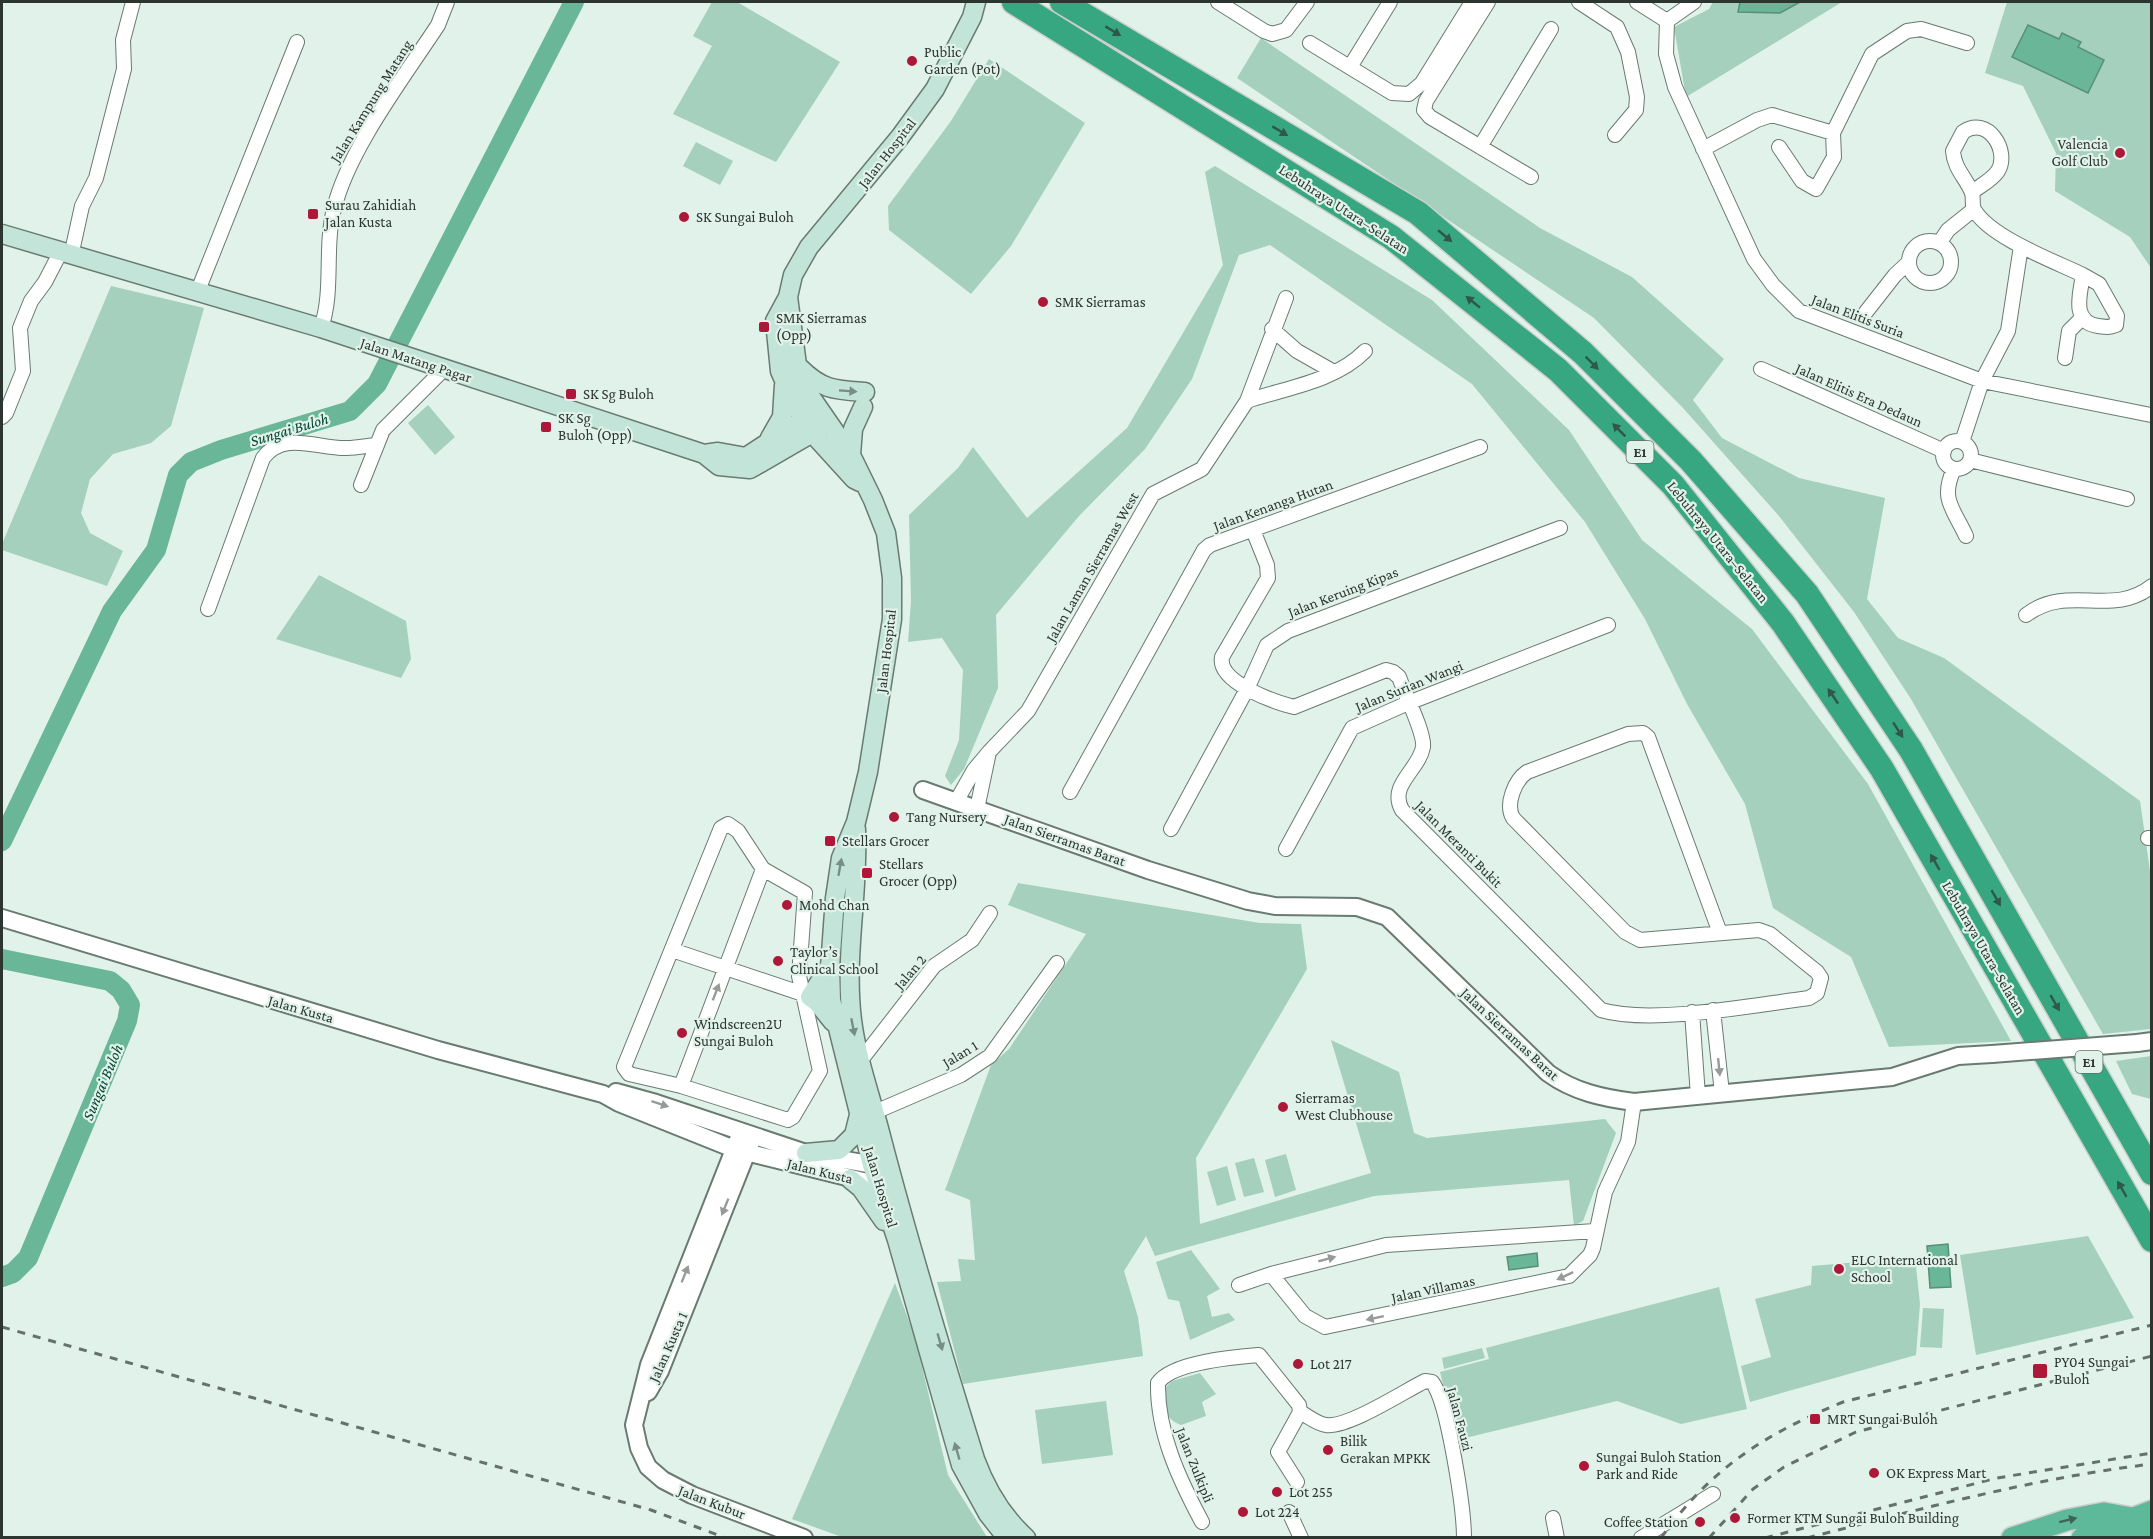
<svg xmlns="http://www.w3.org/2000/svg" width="2153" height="1539" font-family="'Crimson Pro',serif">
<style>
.green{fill:#a4d0bd}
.water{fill:#6ab698;stroke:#588f79;stroke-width:1.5}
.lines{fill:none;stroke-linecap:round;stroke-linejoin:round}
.river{stroke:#6ab698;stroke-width:20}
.minor-casing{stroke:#697a72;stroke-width:16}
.tertiary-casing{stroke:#697a72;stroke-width:20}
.secondary-casing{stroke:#697a72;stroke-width:21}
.trunk-casing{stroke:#cdcfce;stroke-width:24}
.motorway-casing{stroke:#cdcfce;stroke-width:27}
.minor{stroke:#fff;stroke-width:14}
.tertiary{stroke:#fff;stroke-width:16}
.secondary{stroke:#c3e5d9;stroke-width:18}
.trunk{stroke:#5eb89a;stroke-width:21}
.motorway{stroke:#36a781;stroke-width:24}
.rail{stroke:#66716b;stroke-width:3;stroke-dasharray:8 8;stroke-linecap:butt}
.tertiary-bridge-casing{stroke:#697a72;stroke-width:20;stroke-linecap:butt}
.tertiary-bridge{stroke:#fff;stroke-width:16}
.oneway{fill:#305749}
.oneway2{fill:#788d85}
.oneway3{fill:#969a98}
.oneway4{fill:#3e6356}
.poi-dot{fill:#ad1839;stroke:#e0f2ea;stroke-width:2}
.labels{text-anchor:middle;stroke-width:4.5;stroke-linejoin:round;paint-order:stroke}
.shield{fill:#e0f2ea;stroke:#636e68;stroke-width:1.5}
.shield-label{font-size:14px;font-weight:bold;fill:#2d3531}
.poi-label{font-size:15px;fill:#2d3531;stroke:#e0f2ea;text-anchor:start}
.street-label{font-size:15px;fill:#2d3531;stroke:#e0f2ea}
.water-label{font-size:16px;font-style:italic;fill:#014532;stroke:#e0f2ea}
</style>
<rect width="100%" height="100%" fill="#e0f2ea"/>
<path class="green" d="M712,2H737L840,62L776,162L673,114L712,46L693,36Z
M1713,2H1842L1686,97L1674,27L1709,9Z
M2007,2H2151V268L2130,237L2055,191L2056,153L2023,86L1985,73Z
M1261,38L1540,228L1632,277L1724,359L1693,400L1722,438L1799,478L1885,498L1867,599L1898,638L1944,658L2140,801L2151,878V1029L2103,1034L1911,699L1854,612L1779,516L1683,408L1594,318L1237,78Z
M989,59L1085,123L1011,246L971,294L889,230L888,206L951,121Z
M696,142L733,161L720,185L683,166Z
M1215,166L1432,300L1569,430L1642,540L1752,629L1868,784L2011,1041L1889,1047L1851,957L1773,908L1745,804L1687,704L1645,619L1585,522L1472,384L1270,245L1239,255L1192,379L1145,449L1079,516L996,615L998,688L964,769L951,785L945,776L959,740L963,670L942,638L908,642L911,601L909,515L958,468L973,447L1027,518L1127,428L1223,265L1205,172Z
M111,286L204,308L171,426L151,443L113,454L90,479L81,513L90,533L123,551L107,586L2,550V544Z
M428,405L455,437L435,455L408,423Z
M319,575L406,621L411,659L401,678L276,639Z
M1018,883L1260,923L1301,924L1307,969L1196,1158L1200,1224L1371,1173L1331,1040L1399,1072L1414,1133L1427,1138L1605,1119L1616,1133L1583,1221L1574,1226L1569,1180L1374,1196L1155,1256L1146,1236L1124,1271L1138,1317L1143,1356L963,1384L937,1282L961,1281L958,1259L975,1260L970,1200L945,1190L991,1065L1009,1049L1086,934L1008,905Z
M2151,1056H2152L2151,1099L2132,1094L2116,1061Z
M1286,1154L1296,1190L1275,1197L1265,1160Z
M1254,1158L1264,1192L1244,1197L1235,1163Z
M1227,1166L1236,1200L1217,1206L1207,1172Z
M2088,1236L2134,1318L1976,1355L1960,1255Z
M1191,1250L1220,1289L1207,1296L1212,1317L1229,1313L1235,1320L1190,1340L1179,1301L1168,1299L1156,1262Z
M1915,1257L1920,1304L1916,1355L1750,1402L1741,1366L1771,1357L1755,1299L1811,1285L1812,1266Z
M895,1283L915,1338L948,1475L987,1537H842L792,1519Z
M1719,1287L1747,1409L1681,1424L1617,1401L1457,1440L1440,1372L1489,1359L1486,1348Z
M1923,1308L1944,1309L1942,1348L1920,1347Z
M1482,1348L1485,1358L1444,1369L1442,1358Z
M1200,1373L1216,1394L1202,1402L1206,1416L1181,1425C1162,1418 1165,1405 1165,1388L1172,1381Z
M1106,1401L1113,1455L1042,1464L1035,1410Z"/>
<path class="water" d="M1740,2H1800L1780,13L1738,12Z
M2028,25L2059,39L2062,33L2081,42L2078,47L2104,60L2088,93L2012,57Z
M1948,1244L1951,1287L1930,1288L1927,1246Z
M1537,1253L1538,1266L1509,1270L1507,1257Z"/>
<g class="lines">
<path class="river" d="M2,841L112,611L156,550L178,475L191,462L221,450L350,411L377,384L574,2
M2,959L110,981L121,990L130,1005L127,1021L28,1258L13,1273L2,1277"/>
<defs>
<path id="minor" d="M1218,2L1264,31L1272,34L1286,30L1307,2
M1488,2L1426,101L1424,110L1430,117L1531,177
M1579,2L1617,27L1628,52L1637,97L1636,110L1615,135
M1637,2L1667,21
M1667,21L1666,54L1675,87L1754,259L1773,285L1799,311L1982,381L2151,415
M1667,21L1694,2
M1310,43L1392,93L1409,94L1422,83L1472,2
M1350,67L1390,2
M1480,147L1551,29
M1779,147L1802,181L1816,189L1834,157L1833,133L1872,54L1907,31L1921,29L1967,43
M1703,149L1757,120L1772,115L1833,133
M1972,192C1980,186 1992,180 1998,171C2010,151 1988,115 1963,132L1953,151C1954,169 1967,179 1972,193C1974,199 1971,206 1975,211C1992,238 2054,261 2083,275
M1909 262a21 21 0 1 1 42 0a21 21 0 1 1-42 0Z
M1940,242L1948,230L1973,210
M71,256L82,206L96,178L124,69L123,40L133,2
M2083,275L2099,284L2117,316L2116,325C2109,328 2105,327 2098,326C2071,322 2080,294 2083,275Z
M197,293L297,42
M1866,312L1895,275L1909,262
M321,328C334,291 324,248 334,209C348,150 404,77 438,25L447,2
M1272,329L1297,351L1334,372
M2065,358L2069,331L2082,318
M1761,369L1944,451
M1247,401C1286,388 1336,381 1365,351
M2,417L6,413L23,371L20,328L31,301L45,282L60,253
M1943 455a14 14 0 1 1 28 0a14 14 0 1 1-28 0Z
M1962,442L1982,381L2008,331L2021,246
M1970,460L2127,499
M1954,469C1940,499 1953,508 1966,536
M361,485L383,430L444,369
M1253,530L1267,565L1268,578L1222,657C1217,682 1274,702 1294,707L1386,670L1393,672L1399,677C1404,692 1425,733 1423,747C1419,770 1388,785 1402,810L1601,1010C1651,1025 1754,1005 1809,998L1817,993L1821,978L1817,972L1770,934L1759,930L1640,940L1625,932L1513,818C1505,804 1515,780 1527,772L1628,734L1643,733L1648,737L1720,933
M208,609L263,458C284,430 318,449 347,448C356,448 366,446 375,445
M2026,615C2068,583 2112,618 2152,586
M989,752L1028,711L1153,494L1202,469L1247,401L1286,298
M1070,792L1204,550L1210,545L1480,447
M956,802L974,770L989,752L977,809
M728,824L738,831L763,869L805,893L799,976L820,1071L793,1117L788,1120L681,1086L629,1074L624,1067L721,828Z
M1171,829L1247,689L1267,645L1288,631L1560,528
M2148,838H2152
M1286,849L1352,728L1408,703L1608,625
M672,950L812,997
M1713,1010L1722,1093
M1692,1012L1698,1096
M861,1060L934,966L972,940L990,913
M681,1086L763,869
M875,1112L961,1075L990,1056L1057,963
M1271,1274L1305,1316L1325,1327L1569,1276L1590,1255L1593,1248L1605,1192L1628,1142L1634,1102
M1239,1285L1271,1274L1386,1245L1595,1231
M1300,1412C1308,1416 1317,1424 1326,1425C1348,1428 1403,1392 1425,1381L1432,1382C1448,1401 1464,1510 1464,1538
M1289,1512L1301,1538
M1553,1518L1557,1538
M1202,1522C1179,1479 1157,1432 1158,1383C1172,1362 1235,1357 1259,1355L1299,1405L1300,1412L1278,1452L1297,1482
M1641,1538L1713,1494"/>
<path id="tertiary" d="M923,790L1148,870L1248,901L1275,906L1357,907L1387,917L1548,1073C1574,1092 1603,1098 1634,1102L1892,1077L1958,1056L1992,1054
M2,918L438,1050L603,1094L619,1103L734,1149L863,1181
M2137,1043L2152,1041
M616,1092L656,1103L806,1153L885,1167
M741,1132L649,1365L634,1425L639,1448L648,1467L663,1480L692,1495L804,1538
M648,1392L660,1371L751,1142"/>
<path id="secondary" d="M2,234L321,328L704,454L718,452L746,457L819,409
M788,297L797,365L806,390L851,455L873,500L886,533L892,578V619L868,772L856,822L841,858L835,898L830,967L831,1000L872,1165L897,1240L961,1465L988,1514L1007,1538
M800,368C822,390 835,390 865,392
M770,438L782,417L784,385
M704,454L719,466L750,469L821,428
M851,455L853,429L863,407
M860,482L854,479L813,434L794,403L780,371L775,321L788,297L793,275L809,247L900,137L935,89L972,17L976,2
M856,829C859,893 844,956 852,1020C857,1060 872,1100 882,1140C910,1247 942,1353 975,1459C986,1489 1002,1516 1026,1538
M829,967L810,997L817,1002L833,1022
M806,1153L839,1150L854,1135L859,1115
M850,1179L861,1188L884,1221"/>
<path id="trunk" d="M2012,1538L2067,1520L2104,1513L2132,1518
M2082,1538L2152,1511
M2122,1538L2152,1527"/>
<path id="motorway" d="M1014,2L1391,237L1558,370L1673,485L1783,623L1882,769L2152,1240
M1062,2L1418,213L1583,353L1691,461L1807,594L1911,750L2152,1173"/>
</defs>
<use href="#minor" class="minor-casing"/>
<use href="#tertiary" class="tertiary-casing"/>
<use href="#secondary" class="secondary-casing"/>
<use href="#trunk" class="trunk-casing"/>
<use href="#motorway" class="motorway-casing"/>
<use href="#minor" class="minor"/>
<use href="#tertiary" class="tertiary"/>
<use href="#secondary" class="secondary"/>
<use href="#trunk" class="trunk"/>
<use href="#motorway" class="motorway"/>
<path class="rail" d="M2,1327L651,1510L726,1538
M1661,1538C1711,1468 1765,1434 1843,1402L2152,1325
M1709,1538L1753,1489L1784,1467L1856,1432L2152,1356
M1765,1538L1997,1478L2152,1453
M1807,1538C1921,1509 2034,1478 2152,1464"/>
<defs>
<path id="tertiary-bridge" d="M1992,1054L2137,1043"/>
</defs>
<use href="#tertiary-bridge" class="tertiary-bridge-casing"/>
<use href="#tertiary-bridge" class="tertiary-bridge"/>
</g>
<defs><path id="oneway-solid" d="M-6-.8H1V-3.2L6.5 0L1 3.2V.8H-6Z" transform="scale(1.5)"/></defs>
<g class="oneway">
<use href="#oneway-solid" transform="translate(1113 31) rotate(31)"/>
<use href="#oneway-solid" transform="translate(1280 131) rotate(31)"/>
<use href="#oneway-solid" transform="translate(1445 236) rotate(40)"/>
<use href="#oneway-solid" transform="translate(1473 302) rotate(-141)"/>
<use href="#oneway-solid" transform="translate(1592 363) rotate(45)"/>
<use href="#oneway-solid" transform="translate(1619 430) rotate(-135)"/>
<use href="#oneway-solid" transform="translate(1833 696) rotate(-124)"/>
<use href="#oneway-solid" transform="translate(1898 730) rotate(57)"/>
<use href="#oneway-solid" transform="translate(1935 862) rotate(-120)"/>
<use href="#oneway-solid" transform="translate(1996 898) rotate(60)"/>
<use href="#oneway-solid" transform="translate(2055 1003) rotate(60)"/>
<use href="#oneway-solid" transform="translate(2122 1189) rotate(-120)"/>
</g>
<g class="oneway2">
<use href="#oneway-solid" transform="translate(848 391) rotate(4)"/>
<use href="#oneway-solid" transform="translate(840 867) rotate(-80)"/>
<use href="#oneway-solid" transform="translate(853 1027) rotate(79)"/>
<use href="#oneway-solid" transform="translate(940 1342) rotate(74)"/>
<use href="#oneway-solid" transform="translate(957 1451) rotate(-106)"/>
</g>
<g class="oneway3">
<use href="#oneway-solid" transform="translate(716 992) rotate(-69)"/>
<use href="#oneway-solid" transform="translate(1719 1067) rotate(84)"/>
<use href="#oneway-solid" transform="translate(660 1104) rotate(18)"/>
<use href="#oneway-solid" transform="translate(725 1207) rotate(112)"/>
<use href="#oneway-solid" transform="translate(1327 1259) rotate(-15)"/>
<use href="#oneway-solid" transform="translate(685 1274) rotate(-68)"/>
<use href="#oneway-solid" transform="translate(1565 1276) rotate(155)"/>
<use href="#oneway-solid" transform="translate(1375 1318) rotate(168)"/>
</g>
<use class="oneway4" href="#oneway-solid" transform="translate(2068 1520) rotate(-14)"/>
<g class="poi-dot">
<circle cx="912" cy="61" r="6"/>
<circle cx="2120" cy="153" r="6"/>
<rect x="307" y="208" width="12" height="12" rx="3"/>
<circle cx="684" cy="217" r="6"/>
<circle cx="1043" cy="302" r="6"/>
<rect x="758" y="321" width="12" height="12" rx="3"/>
<rect x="565" y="388" width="12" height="12" rx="3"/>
<rect x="540" y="421" width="12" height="12" rx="3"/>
<circle cx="894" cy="817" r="6"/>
<rect x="824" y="835" width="12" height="12" rx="3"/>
<rect x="861" y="867" width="12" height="12" rx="3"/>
<circle cx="787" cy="905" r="6"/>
<circle cx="778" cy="961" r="6"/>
<circle cx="682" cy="1033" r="6"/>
<circle cx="1283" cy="1107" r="6"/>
<circle cx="1839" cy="1269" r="6"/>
<circle cx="1298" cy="1364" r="6"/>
<rect x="2032" y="1363" width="16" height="16" rx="3"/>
<rect x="1809" y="1413" width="12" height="12" rx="3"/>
<circle cx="1328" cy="1450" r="6"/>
<circle cx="1584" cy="1466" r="6"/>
<circle cx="1874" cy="1473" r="6"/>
<circle cx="1277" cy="1492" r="6"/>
<circle cx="1243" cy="1512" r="6"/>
<circle cx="1735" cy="1518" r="6"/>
<circle cx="1700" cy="1522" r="6"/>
</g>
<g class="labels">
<g class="shield">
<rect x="1626.5" y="441" width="27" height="22" rx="4.5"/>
<rect x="2075.5" y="1051" width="27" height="22" rx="4.5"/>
</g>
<g class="shield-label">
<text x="1640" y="457">E1</text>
<text x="2089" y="1067">E1</text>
</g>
<g class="poi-label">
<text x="924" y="57">Public<tspan x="924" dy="17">Garden (Pot)</tspan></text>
<text x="2108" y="149" text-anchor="end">Valencia<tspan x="2108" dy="17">Golf Club</tspan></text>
<text x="325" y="210">Surau Zahidiah<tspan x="325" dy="17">Jalan Kusta</tspan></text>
<text x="696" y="222">SK Sungai Buloh</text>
<text x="1055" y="307">SMK Sierramas</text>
<text x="776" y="323">SMK Sierramas<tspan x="776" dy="17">(Opp)</tspan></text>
<text x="583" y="399">SK Sg Buloh</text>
<text x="558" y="423">SK Sg<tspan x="558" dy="17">Buloh (Opp)</tspan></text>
<text x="906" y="822">Tang Nursery</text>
<text x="842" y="846">Stellars Grocer</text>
<text x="879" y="869">Stellars<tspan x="879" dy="17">Grocer (Opp)</tspan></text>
<text x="799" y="910">Mohd Chan</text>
<text x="790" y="957">Taylor’s<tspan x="790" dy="17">Clinical School</tspan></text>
<text x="694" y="1029">Windscreen2U<tspan x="694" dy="17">Sungai Buloh</tspan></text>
<text x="1295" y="1103">Sierramas<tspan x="1295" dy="17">West Clubhouse</tspan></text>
<text x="1851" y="1265">ELC International<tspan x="1851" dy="17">School</tspan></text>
<text x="2054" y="1367">PY04 Sungai<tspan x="2054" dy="17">Buloh</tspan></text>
<text x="1310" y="1369">Lot 217</text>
<text x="1827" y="1424">MRT Sungai Buloh</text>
<text x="1340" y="1446">Bilik<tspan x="1340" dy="17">Gerakan MPKK</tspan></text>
<text x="1596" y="1462">Sungai Buloh Station<tspan x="1596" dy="17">Park and Ride</tspan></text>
<text x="1886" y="1478">OK Express Mart</text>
<text x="1289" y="1497">Lot 255</text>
<text x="1255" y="1517">Lot 224</text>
<text x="1747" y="1523">Former KTM Sungai Buloh Building</text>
<text x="1688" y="1527" text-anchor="end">Coffee Station</text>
</g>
<g class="street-label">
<text transform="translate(371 101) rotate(-58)" y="5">Jalan Kampung Matang</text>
<text transform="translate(887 153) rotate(-52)" y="5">Jalan Hospital</text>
<text transform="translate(1344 209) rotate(33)" y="5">Lebuhraya Utara–Selatan</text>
<text transform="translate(1858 316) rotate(21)" y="5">Jalan Elitis Suria</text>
<text transform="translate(416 360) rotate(18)" y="5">Jalan Matang Pagar</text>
<text transform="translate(1859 395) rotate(24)" y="5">Jalan Elitis Era Dedaun</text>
<text transform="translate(1273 505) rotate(-20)" y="5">Jalan Kenanga Hutan</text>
<text transform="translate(1718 542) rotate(51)" y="5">Lebuhraya Utara–Selatan</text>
<text transform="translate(1092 567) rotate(-60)" y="5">Jalan Laman Sierramas West</text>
<text transform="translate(1343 592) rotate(-21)" y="5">Jalan Keruing Kipas</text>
<text transform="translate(886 651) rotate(-83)" y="5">Jalan Hospital</text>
<text transform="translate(1409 686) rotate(-22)" y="5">Jalan Surian Wangi</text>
<text transform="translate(1065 840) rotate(20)" y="5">Jalan Sierramas Barat</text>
<text transform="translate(1459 844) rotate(45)" y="5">Jalan Meranti Bukit</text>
<text transform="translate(1984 948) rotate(60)" y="5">Lebuhraya Utara–Selatan</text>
<text transform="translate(910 972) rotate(-49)" y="5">Jalan 2</text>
<text transform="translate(301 1009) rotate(16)" y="5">Jalan Kusta</text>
<text transform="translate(1510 1034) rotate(43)" y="5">Jalan Sierramas Barat</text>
<text transform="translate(960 1054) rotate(-31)" y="5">Jalan 1</text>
<text transform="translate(820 1171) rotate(14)" y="5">Jalan Kusta</text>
<text transform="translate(881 1187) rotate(73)" y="5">Jalan Hospital</text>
<text transform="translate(1433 1289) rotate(-12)" y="5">Jalan Villamas</text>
<text transform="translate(668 1347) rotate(-66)" y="5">Jalan Kusta 1</text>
<text transform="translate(1460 1419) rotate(75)" y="5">Jalan Fauzi</text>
<text transform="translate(1195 1465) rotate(68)" y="5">Jalan Zulkipli</text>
<text transform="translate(712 1502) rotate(21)" y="5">Jalan Kubur</text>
</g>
<g class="water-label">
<text transform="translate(289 429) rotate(-17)" y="6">Sungai Buloh</text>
<text transform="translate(102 1082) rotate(-67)" y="6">Sungai Buloh</text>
</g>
</g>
<rect width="2153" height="1539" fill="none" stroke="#2d3531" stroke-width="6"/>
</svg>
